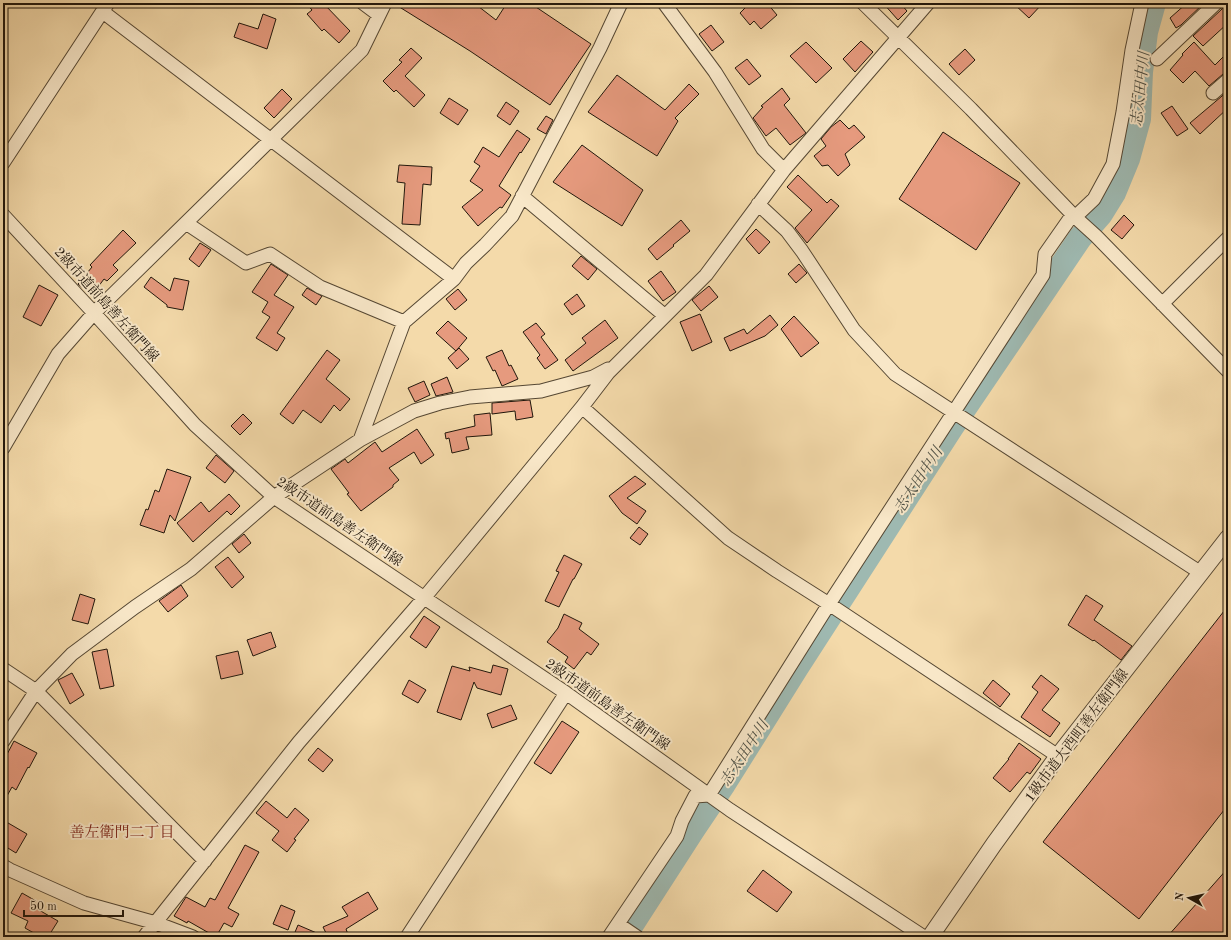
<svg xmlns="http://www.w3.org/2000/svg" width="1231" height="940" font-family="'Old Standard TT','Noto Serif JP',serif">
<style>
.lines{fill:none;stroke-linecap:round;stroke-linejoin:round}
.river{stroke:#9eb9b1;stroke-width:24}
.building{fill:#e69a7e;stroke:#20160b}
.minor-casing{stroke:#554733;stroke-width:15}
.tertiary-casing{stroke:#554733;stroke-width:18}
.minor{stroke:#f8e7c8;stroke-width:13}
.tertiary{stroke:#f8e7c8;stroke-width:16}
.labels{text-anchor:middle;stroke-width:4;stroke-linejoin:round;paint-order:stroke}
.street-label{font-size:14px;fill:#20160b;stroke:#f8e7c8}
.water-label{font-size:15px;font-style:italic;fill:#4c4f45;stroke:#f8e7c8}
.neighbourhood-label{font-size:15px;fill:#7a1f14;stroke:#f8e7c8}
</style>
<rect width="100%" height="100%" fill="#f4daaa"/>
<filter id="stains"><feTurbulence type="fractalNoise" baseFrequency=".005" numOctaves="4"/><feColorMatrix values="0 0 0 0 .2 0 0 0 0 .09 0 0 0 0 .02 0 0 0 .5 -.17"/></filter>
<radialGradient id="worn" r=".72"><stop offset=".6" stop-color="#630" stop-opacity="0"/><stop offset="1" stop-color="#630" stop-opacity=".3"/></radialGradient>
<g class="lines">
<path class="river" d="M624,937L693,830L724,784L796,669L952,427L1080,238L1101,214L1114,193L1128,159L1139,119L1141,72L1146,32L1154,3"/>
</g>
<path class="building" d="M306,3H323L350,31L339,43L324,29L322,31L307,14L312,10Z
M393,3H474L496,20L507,3H530L591,44L550,105L470,51Z
M750,3H767L777,15L761,29L754,21L750,25L740,13Z
M883,3H900L907,11L898,20Z
M1013,3H1043L1029,18Z
M1187,3H1204L1181,25L1176,28L1170,18Z
M1224,3H1228V23L1203,46L1193,36L1222,9Z
M263,14L276,19L267,49L234,37L239,23L258,29Z
M711,25L724,42L712,51L699,34Z
M861,41L873,52L855,72L843,59Z
M806,42L832,68L816,83L790,56Z
M1194,42L1215,65L1228,52V72L1223,74L1209,86L1195,71L1183,83L1170,70L1183,55L1182,54Z
M411,48L422,58L405,76L425,95L414,107L396,90L394,92L383,81L402,62L399,60Z
M965,49L975,60L959,75L949,64Z
M747,59L761,76L749,85L735,68Z
M617,75L665,110L689,84L699,94L675,118L678,121L657,156L588,112Z
M782,88L790,99L784,105L806,133L790,145L776,128L766,136L753,118L763,107L761,106Z
M282,89L292,99L274,118L264,108Z
M1228,91V108L1200,134L1190,123Z
M449,98L468,110L458,125L440,113Z
M506,102L519,111L510,125L497,116Z
M1172,106L1188,129L1177,136L1161,113Z
M546,116L553,120L546,134L537,129Z
M840,120L849,129L854,125L865,137L845,154L850,165L838,176L828,165L822,166L814,156L826,146L821,139L831,127Z
M517,130L530,139L521,153L520,152L499,186L511,195L502,208L500,207L478,226L462,207L483,190L470,181L480,166L474,162L483,147L499,157Z
M943,132L1020,183L976,250L899,199Z
M582,145L643,190L622,226L553,182Z
M399,165L432,167L431,185L423,184L420,225L402,224L405,183L397,182Z
M798,175L827,203L831,199L839,206L807,243L795,228L812,210L787,187Z
M1124,215L1134,225L1122,239L1111,230Z
M681,220L690,231L673,245L674,246L657,260L648,249Z
M756,229L770,242L759,254L746,239Z
M123,230L136,243L113,265L118,270L107,281L104,279L92,295L78,284L92,267L90,265Z
M200,243L211,250L199,267L189,259Z
M581,256L597,269L588,280L572,266Z
M271,264L288,275L274,295L294,307L277,333L285,338L277,351L256,338L270,317L262,312L268,302L252,292Z
M799,264L807,273L796,283L788,274Z
M661,271L676,292L663,301L648,281Z
M151,277L170,291L174,278L189,281L183,310L167,307V305L144,287Z
M39,285L58,295L41,326L23,317Z
M709,286L718,297L701,311L692,300Z
M307,288L322,296L316,305L302,295Z
M458,289L467,300L455,310L446,299Z
M577,294L585,306L572,315L564,304Z
M700,314L712,342L692,351L680,322Z
M770,315L778,325L765,336L730,351L724,338L744,329L747,334Z
M794,316L819,343L801,357L781,329Z
M605,320L618,338L573,371L565,360L586,343L582,338Z
M448,321L467,338L456,351L436,333Z
M536,323L545,334L541,337L558,360L545,369L537,358L540,355L523,332Z
M459,348L469,359L457,369L448,358Z
M327,350L340,360L326,379L350,399L340,411L334,405L321,423L303,410L293,424L280,414Z
M502,350L509,366L511,365L518,379L502,386L495,370L493,371L486,357Z
M447,377L453,392L436,396L431,384Z
M424,381L430,395L415,402L408,388Z
M530,400L533,417L516,420L515,411L492,414V403Z
M490,413L492,435L466,437L469,449L452,453L449,438L446,439L445,433L475,426L474,415Z
M243,414L252,423L240,435L231,426Z
M417,429L434,455L421,464L414,452L389,468L399,480L393,485V487L361,511L347,494L349,493L331,469L345,459L348,463L375,442L382,452Z
M216,455L234,471L225,483L206,468Z
M167,469L191,477L175,521L170,515L164,533L140,525L146,509L148,510L155,490L159,492Z
M635,476L646,484L627,498L646,511L637,524L622,513L609,496Z
M229,494L240,506L231,515L227,511L193,542L177,523L201,502L209,512Z
M639,527L648,534L640,545L630,538Z
M244,534L251,543L239,553L232,544Z
M564,555L582,564L574,579H573L559,607L545,601L559,572L556,571Z
M228,557L244,577L232,588L215,567Z
M181,585L188,596L168,612L159,601Z
M80,594L95,599L88,624L72,620Z
M1086,595L1103,606L1094,620L1132,646L1121,660L1094,640L1093,641L1068,625Z
M1228,606V805L1139,919L1043,842Z
M564,614L582,623L579,629L599,644L591,655L587,652L574,669L565,662L568,657L547,642L558,628Z
M424,616L440,627L426,648L410,637Z
M271,632L276,647L253,656L247,640Z
M107,649L114,686L100,689L92,652Z
M238,651L243,674L221,679L216,656Z
M493,665L508,669L501,695L477,688L474,682L461,720L437,712L452,666L470,671L469,667L491,673Z
M72,673L84,695L70,704L58,680Z
M1041,675L1059,689L1042,710L1060,723L1050,737L1021,717L1038,692L1032,687Z
M409,680L426,690L418,703L402,694Z
M993,680L1010,694L1000,707L983,693Z
M511,705L517,719L492,728L487,714Z
M562,721L579,732L551,774L534,763Z
M14,741L37,753L29,768L28,767L16,790L12,787L3,803V762Z
M1019,743L1041,759L1030,774L1027,772L1010,792L993,778L1009,759H1008Z
M318,748L333,760L323,772L308,760Z
M266,801L287,818L295,808L309,820L294,839L296,840L287,852L272,840L279,831L256,813Z
M3,820L27,834L16,853L3,845Z
M245,845L259,852L228,908L239,914L232,927L224,923L216,937L188,921L187,923L174,916L186,897L205,907L210,898L215,900Z
M1228,868V937H1167Z
M763,870L792,892L777,912L747,891Z
M368,892L378,909L346,929L349,937H328L323,927L348,916L342,907Z
M22,893L36,901L32,906L58,921L48,937H41L25,928L28,921L11,913Z
M281,905L295,911L288,930L273,924Z
M298,925L326,937H293Z"/>
<g class="lines">
<defs>
<path id="minor" d="M363,3L379,15
M664,3L715,72L763,149L784,170
M863,3L971,109L1075,217L1096,236L1228,371
M103,12L454,279
M1157,59L1216,3
M1213,93L1228,80
M3,163L108,3
M522,196L664,315
M758,204L787,231L802,251L854,330L895,374L1201,573
M3,215L94,313L195,425L274,497L566,693L730,810L924,937
M1075,217L1094,199L1113,164L1123,112L1132,50L1142,3
M186,223L246,263L270,254L320,287L404,322
M1162,304L1228,238
M582,407L728,538L777,571L829,604L1058,756
M360,440L404,322L454,279L466,263L485,245L512,216L600,48L621,3
M3,448L58,354L94,313L362,50L385,3
M3,669L36,691L205,861
M3,741L36,691L72,654L135,607L191,569L274,497L360,440L414,411L440,403L470,397L541,391L593,377L608,369
M3,866L10,870L84,903L156,923L193,937
M618,924L637,937
M144,937L299,742L424,598L582,407L608,373L706,275L784,170L928,3
M407,937L566,693
M609,937L677,836L682,821L695,796L709,795L829,604L1043,275L1045,254L1073,214"/>
<path id="tertiary" d="M930,937L994,844L1058,756L1228,538"/>
</defs>
<use href="#minor" class="minor-casing"/>
<use href="#tertiary" class="tertiary-casing"/>
<use href="#minor" class="minor"/>
<use href="#tertiary" class="tertiary"/>
</g>
<g class="labels">
<g class="street-label">
<text transform="translate(107 304) rotate(48)" y="5">2級市道前島善左衛門線</text>
<text transform="translate(340 521) rotate(34)" y="5">2級市道前島善左衛門線</text>
<text transform="translate(608 704) rotate(35)" y="5">2級市道前島善左衛門線</text>
<text transform="translate(1076 735) rotate(-53)" y="5">1級市道大西町善左衛門線</text>
</g>
<g class="water-label">
<text transform="translate(1140 89) rotate(-84)" y="5">志太田中川</text>
<text transform="translate(918 480) rotate(-57)" y="5">志太田中川</text>
<text transform="translate(744 753) rotate(-57)" y="5">志太田中川</text>
</g>
<g class="neighbourhood-label">
<text x="122" y="837">善左衛門二丁目</text>
</g>
</g>
<rect width="1231" height="940" fill="none" stroke="#f4daaa" stroke-width="16"/>
<rect x="4" y="4" width="1223" height="932" fill="none" stroke="#20160b" stroke-width="2"/>
<rect x="8" y="8" width="1215" height="924" fill="none" stroke="#20160b"/>
<g transform="translate(1189 898) rotate(278)" stroke="#f8e7c8" stroke-width="3" paint-order="stroke">
<path d="M0-3L7 15L0 10L-7 15Z" fill="#20160b"/>
<text y="-6" font-size="11" font-weight="bold" text-anchor="middle" fill="#20160b">N</text>
</g>
<path d="M24 910v6h99v-6" fill="none" stroke="#20160b" stroke-width="2"/>
<text x="30" y="910" font-size="12" fill="#20160b" stroke="#f8e7c8" stroke-width="3" paint-order="stroke">50 m</text>
<rect width="100%" height="100%" filter="url(#stains)"/>
<rect width="100%" height="100%" fill="url(#worn)"/>
</svg>
